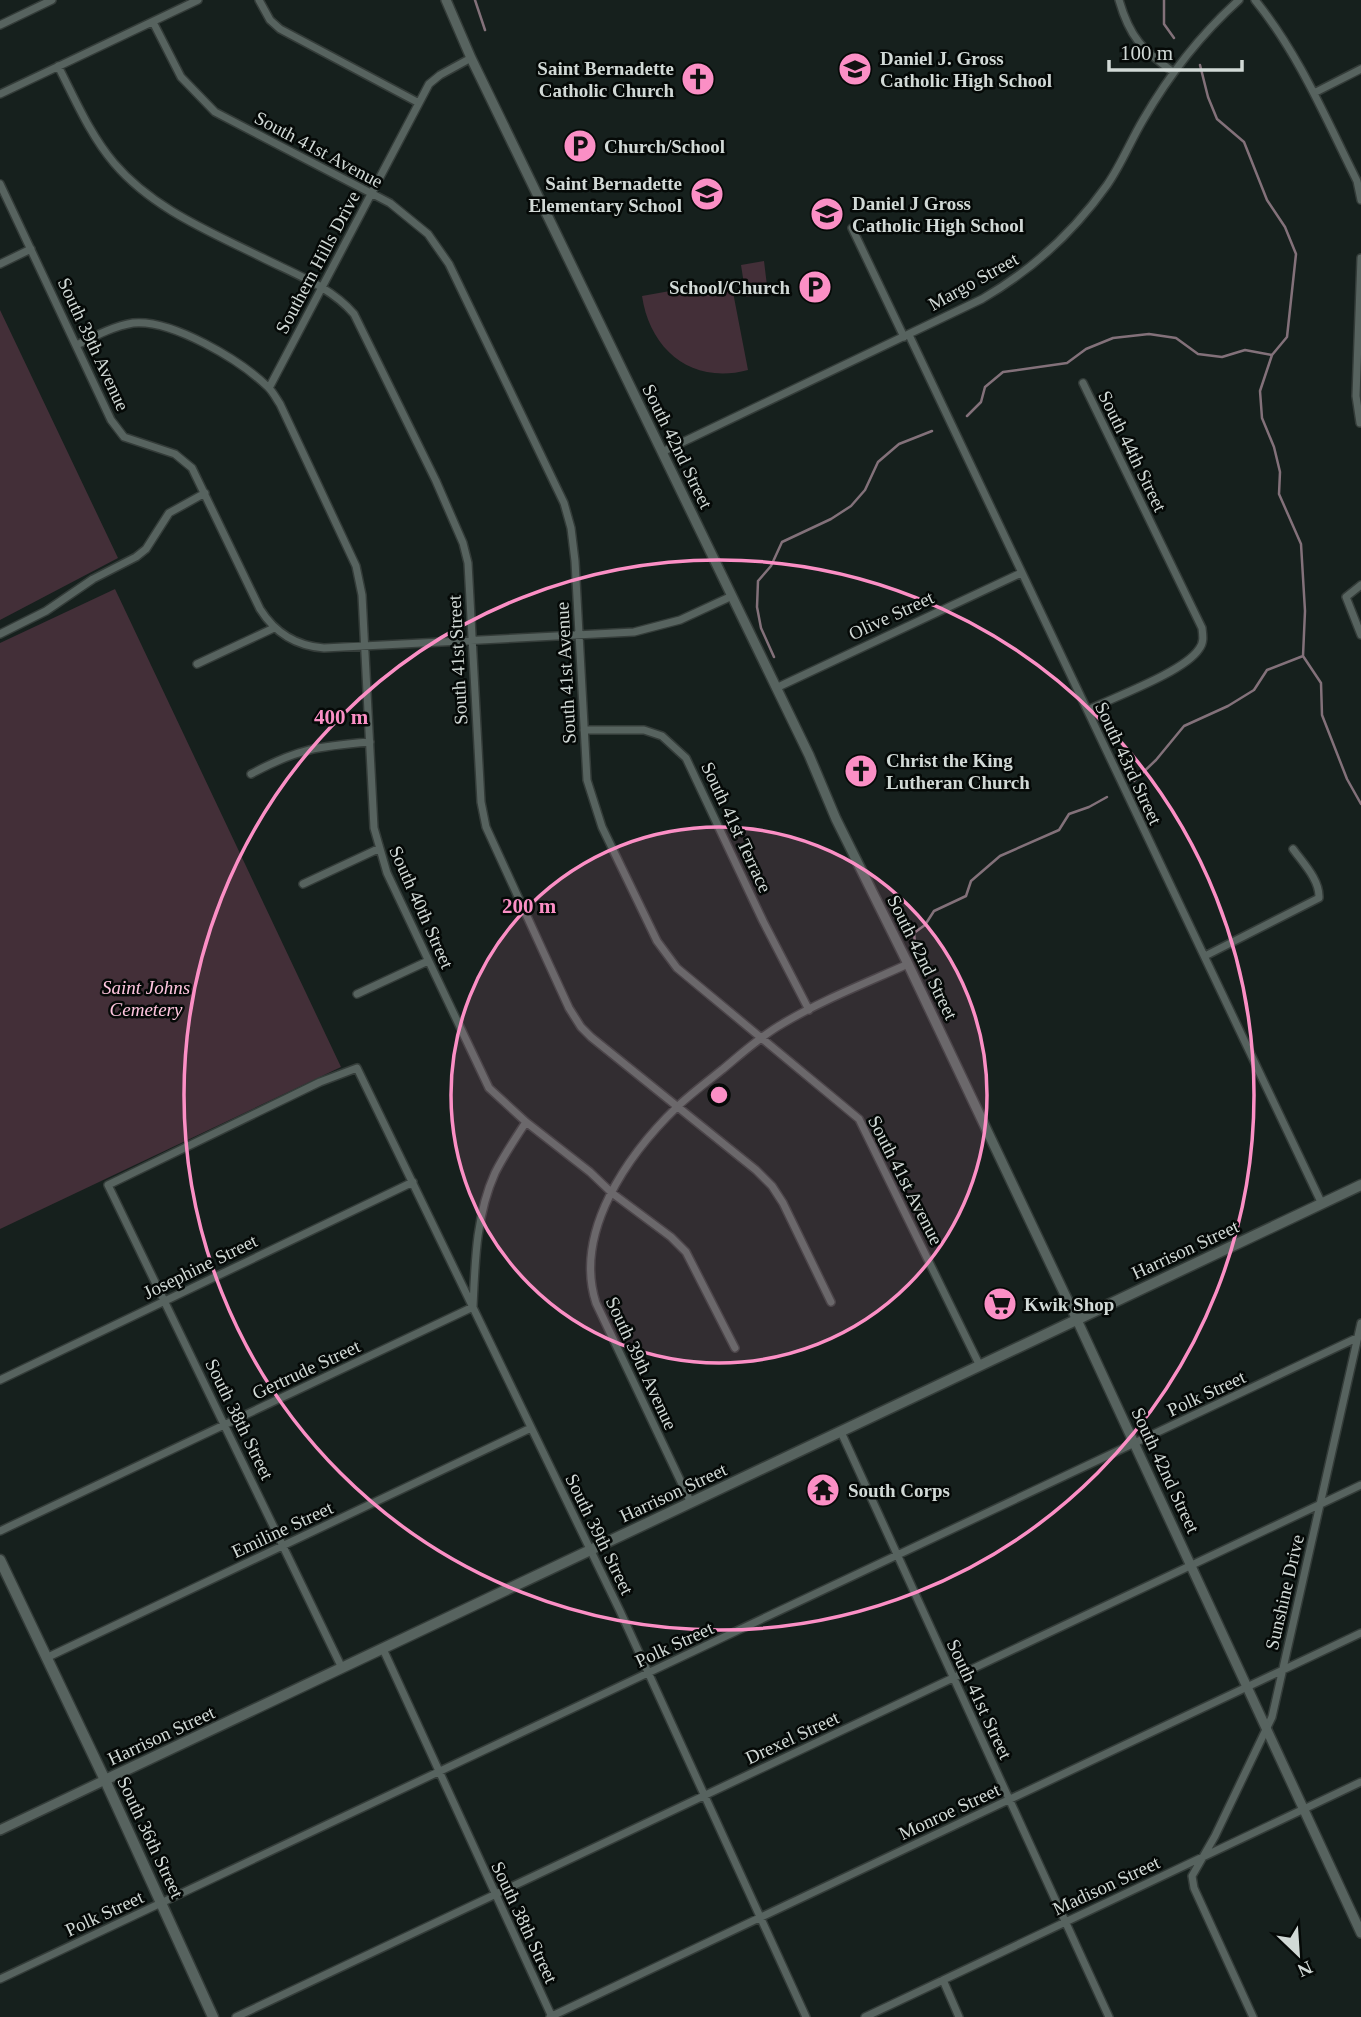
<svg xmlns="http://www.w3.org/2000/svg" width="1361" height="2017" font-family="'Times New Roman',serif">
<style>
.green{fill:#432f38}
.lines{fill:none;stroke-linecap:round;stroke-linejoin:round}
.stream{stroke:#83717a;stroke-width:2.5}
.minor-casing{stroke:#343c39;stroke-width:10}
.tertiary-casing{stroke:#343c39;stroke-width:12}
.secondary-casing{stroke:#343c39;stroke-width:13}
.minor{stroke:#57635f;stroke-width:7}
.tertiary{stroke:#57635f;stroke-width:9}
.secondary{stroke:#57635f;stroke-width:10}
.ring{fill:none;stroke:#fb8fc5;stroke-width:3.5}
.labels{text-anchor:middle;stroke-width:5;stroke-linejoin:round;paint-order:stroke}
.poi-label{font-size:19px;font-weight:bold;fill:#d1d9d6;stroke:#050907;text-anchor:start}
.street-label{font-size:19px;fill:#d1d9d6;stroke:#050907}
.park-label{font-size:19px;font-style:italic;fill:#ffc5df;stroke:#050907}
.centre{fill:#fb8fc5;stroke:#050907;stroke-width:3.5}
.ring-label{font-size:21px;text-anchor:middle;font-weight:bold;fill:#fb8fc5;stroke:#050907;stroke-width:5;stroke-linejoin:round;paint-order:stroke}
</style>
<rect width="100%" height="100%" fill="#16201d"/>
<path class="green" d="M764,261L768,294L746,297L741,265Z
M726,281L732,287L748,370C692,385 650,350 642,296Z
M0,310L118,558L0,620Z
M115,589L341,1067L0,1229V643Z"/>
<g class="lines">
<path class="stream" d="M475,0L485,30
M1164,0V24L1174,38
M1200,65L1208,97L1217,119L1244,142L1267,200L1285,227L1296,254L1287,337L1272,355L1260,391L1262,418L1274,447L1280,472L1279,494L1301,544L1305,611L1303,656L1321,683L1322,715L1347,779L1361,804
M967,416L981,402L985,387L1003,372L1067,363L1086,349L1113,338L1149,334L1176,338L1198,354L1222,357L1245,350L1272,355
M774,657L761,628L757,607L758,581L771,566L782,542L831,519L851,506L865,490L878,462L899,444L932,431
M1134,781L1156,760L1184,726L1228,706L1254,690L1267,670L1303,656
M916,954L914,933L925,925L934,911L966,896L971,881L1000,856L1059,830L1069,814L1089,807L1107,797"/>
<defs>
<path id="minor" d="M259,0L270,20L280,29L419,103
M1119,0C1130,38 1142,49 1173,72
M1255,0C1299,54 1326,119 1357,181L1361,200
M153,22L181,77L215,112L390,203L428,234L449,264L564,503L571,528L575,561L587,780L602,827L657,941L677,968L859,1119L980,1366
M0,25L52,0
M58,66C75,99 90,135 114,163C153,209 211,232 263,258C295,274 331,287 354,314L436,481L463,543L468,563L481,802L486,827L569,1008L581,1027L591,1037L756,1170L772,1186L783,1203L831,1302
M1314,93L1361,69
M0,94L198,0
M0,184L111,420L124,437L175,454L192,468L260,609C275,633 296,646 324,648L634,632L680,620L732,596
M852,228L904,337
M0,264L31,249
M909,335L1322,1204
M77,345C95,336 114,326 133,323C172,319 240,360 268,387C273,392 276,398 280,404L356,566L362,595L374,828L387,873L489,1088L526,1122L590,1172L612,1193L671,1237L686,1252L735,1348
M1083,383L1202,628C1203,636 1204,643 1199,649C1184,672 1114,697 1088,710
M269,388L429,84L440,75L471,58
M1360,423L1356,396L1361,258
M662,452L982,299C1032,270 1073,233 1107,185C1121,165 1130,142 1143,120C1169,75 1200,35 1239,0
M1361,585L1346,597L1361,635
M0,634L46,611L93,579L136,557L146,549L169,513L205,493
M197,664L274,628
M776,688L1021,573
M584,730H644L662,736L686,758L763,921L809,1010
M251,774C297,749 319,746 370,742
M303,884L378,849
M1205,956L1319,898C1320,880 1303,863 1293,849
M357,994L428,961
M0,1380L413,1182
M841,1432L1109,2017
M691,1503L596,1303C573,1232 628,1154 678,1106C692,1093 708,1081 723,1069C742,1053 761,1036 782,1024C822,1000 866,983 908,964
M0,1531L473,1307C475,1262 476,1215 495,1173C504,1155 515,1139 526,1122
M383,1649L552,2017
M46,1658L531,1428
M342,1668L108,1185L320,1082L357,1068L620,1611L806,2017
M0,1979L1361,1336
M943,1980L959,2017
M236,2017L1361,1485
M550,2017L1361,1633
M865,2017L1361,1782
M1253,2017L1194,1888L1192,1876L1215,1836L1272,1717L1361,1323"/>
<path id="tertiary" d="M446,0L471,58L809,755L836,819L908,964L1077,1320L1361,1933
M0,1830L105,1780"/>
<path id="secondary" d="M0,1560L105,1780L213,2017
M105,1780L1361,1185"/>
</defs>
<use href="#minor" class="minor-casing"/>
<use href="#tertiary" class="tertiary-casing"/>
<use href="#secondary" class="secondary-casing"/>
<use href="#minor" class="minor"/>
<use href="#tertiary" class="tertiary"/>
<use href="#secondary" class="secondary"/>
</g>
<circle cx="719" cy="1095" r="268" fill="#fb8fc5" fill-opacity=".12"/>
<g class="ring">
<circle cx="719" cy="1095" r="268"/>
<circle cx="719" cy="1095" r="535"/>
</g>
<defs>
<symbol id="school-disc" viewBox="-11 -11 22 22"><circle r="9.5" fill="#fb8fc5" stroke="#050907"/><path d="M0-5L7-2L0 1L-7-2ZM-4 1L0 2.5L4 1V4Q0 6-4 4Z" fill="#111"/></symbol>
<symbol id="church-disc" viewBox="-11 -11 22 22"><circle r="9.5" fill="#fb8fc5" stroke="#050907"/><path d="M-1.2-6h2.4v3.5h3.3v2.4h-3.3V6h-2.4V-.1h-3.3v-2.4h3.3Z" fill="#111"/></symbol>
<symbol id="parking-disc" viewBox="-11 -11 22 22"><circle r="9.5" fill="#fb8fc5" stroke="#050907"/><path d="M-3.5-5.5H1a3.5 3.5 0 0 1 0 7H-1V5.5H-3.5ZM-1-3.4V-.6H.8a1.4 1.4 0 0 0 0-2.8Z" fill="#111"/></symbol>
<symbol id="supermarket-disc" viewBox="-11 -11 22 22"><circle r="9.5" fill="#fb8fc5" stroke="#050907"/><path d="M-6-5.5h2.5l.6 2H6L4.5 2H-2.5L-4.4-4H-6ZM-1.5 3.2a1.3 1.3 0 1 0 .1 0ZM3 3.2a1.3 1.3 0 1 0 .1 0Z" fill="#111"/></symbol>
<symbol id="temple-disc" viewBox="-11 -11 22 22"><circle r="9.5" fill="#fb8fc5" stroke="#050907"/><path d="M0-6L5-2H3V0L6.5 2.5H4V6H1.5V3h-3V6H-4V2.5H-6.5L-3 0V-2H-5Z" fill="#111"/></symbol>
</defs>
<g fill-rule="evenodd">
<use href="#school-disc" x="836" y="50" width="38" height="38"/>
<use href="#church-disc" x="679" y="60" width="38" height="38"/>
<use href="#parking-disc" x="561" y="127" width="38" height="38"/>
<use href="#school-disc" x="688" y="175" width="38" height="38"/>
<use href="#school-disc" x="808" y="195" width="38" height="38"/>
<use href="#parking-disc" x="796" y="268" width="38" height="38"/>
<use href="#church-disc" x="842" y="752" width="38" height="38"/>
<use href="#supermarket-disc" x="981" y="1285" width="38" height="38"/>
<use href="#temple-disc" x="804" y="1471" width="38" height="38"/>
</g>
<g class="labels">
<g class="poi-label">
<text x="880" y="65">Daniel J. Gross<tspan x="880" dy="22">Catholic High School</tspan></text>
<text x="674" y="75" text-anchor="end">Saint Bernadette<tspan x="674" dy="22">Catholic Church</tspan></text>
<text x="604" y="153">Church/School</text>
<text x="682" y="190" text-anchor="end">Saint Bernadette<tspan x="682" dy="22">Elementary School</tspan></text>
<text x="852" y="210">Daniel J Gross<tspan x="852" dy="22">Catholic High School</tspan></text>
<text x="790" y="294" text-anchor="end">School/Church</text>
<text x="886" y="767">Christ the King<tspan x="886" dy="22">Lutheran Church</tspan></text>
<text x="1024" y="1311">Kwik Shop</text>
<text x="848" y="1497">South Corps</text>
</g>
<g class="street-label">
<text transform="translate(319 149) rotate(28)" y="7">South 41st Avenue</text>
<text transform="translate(317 262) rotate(-62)" y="7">Southern Hills Drive</text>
<text transform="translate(973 281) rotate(-29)" y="7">Margo Street</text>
<text transform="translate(94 344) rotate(65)" y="7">South 39th Avenue</text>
<text transform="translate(678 446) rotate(64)" y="7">South 42nd Street</text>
<text transform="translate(1133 451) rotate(64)" y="7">South 44th Street</text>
<text transform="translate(891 615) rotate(-25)" y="7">Olive Street</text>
<text transform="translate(457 660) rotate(-93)" y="7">South 41st Street</text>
<text transform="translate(565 673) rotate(-93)" y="7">South 41st Avenue</text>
<text transform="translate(1129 763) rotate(65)" y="7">South 43rd Street</text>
<text transform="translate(737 827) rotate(65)" y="7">South 41st Terrace</text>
<text transform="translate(422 907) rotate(66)" y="7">South 40th Street</text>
<text transform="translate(923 957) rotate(64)" y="7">South 42nd Street</text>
<text transform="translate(906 1180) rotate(63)" y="7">South 41st Avenue</text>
<text transform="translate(1185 1249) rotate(-25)" y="7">Harrison Street</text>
<text transform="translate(200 1266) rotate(-26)" y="7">Josephine Street</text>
<text transform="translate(642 1363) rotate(65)" y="7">South 39th Avenue</text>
<text transform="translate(306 1369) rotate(-25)" y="7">Gertrude Street</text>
<text transform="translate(1206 1393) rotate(-25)" y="7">Polk Street</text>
<text transform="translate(240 1419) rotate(64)" y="7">South 38th Street</text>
<text transform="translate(1166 1470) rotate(65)" y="7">South 42nd Street</text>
<text transform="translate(673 1492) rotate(-25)" y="7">Harrison Street</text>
<text transform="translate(282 1529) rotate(-25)" y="7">Emiline Street</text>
<text transform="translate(600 1534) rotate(64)" y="7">South 39th Street</text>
<text transform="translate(1284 1592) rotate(-77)" y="7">Sunshine Drive</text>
<text transform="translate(674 1644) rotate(-25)" y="7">Polk Street</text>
<text transform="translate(980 1699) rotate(65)" y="7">South 41st Street</text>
<text transform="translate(161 1735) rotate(-25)" y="7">Harrison Street</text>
<text transform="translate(792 1737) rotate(-25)" y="7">Drexel Street</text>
<text transform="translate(949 1811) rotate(-25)" y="7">Monroe Street</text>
<text transform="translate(151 1837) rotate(65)" y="7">South 36th Street</text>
<text transform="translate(1106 1885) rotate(-25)" y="7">Madison Street</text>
<text transform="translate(104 1913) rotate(-25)" y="7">Polk Street</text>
<text transform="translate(525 1922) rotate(65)" y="7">South 38th Street</text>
</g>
<g class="park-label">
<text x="146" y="994">Saint Johns<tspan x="146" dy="22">Cemetery</tspan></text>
</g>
</g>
<circle cx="719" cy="1095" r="10" class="centre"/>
<g class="ring-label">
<text x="341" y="724">400 m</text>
<text x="529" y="913">200 m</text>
</g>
<g transform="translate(1298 1954) rotate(155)" stroke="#050907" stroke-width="5" paint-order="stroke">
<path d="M0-5L12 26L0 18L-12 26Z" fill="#d1d9d6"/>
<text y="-10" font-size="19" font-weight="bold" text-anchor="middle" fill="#d1d9d6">N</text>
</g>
<path d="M1109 60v10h133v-10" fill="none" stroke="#d1d9d6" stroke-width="3.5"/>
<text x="1120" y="60" font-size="21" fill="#d1d9d6" stroke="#050907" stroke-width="5" paint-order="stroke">100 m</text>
</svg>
